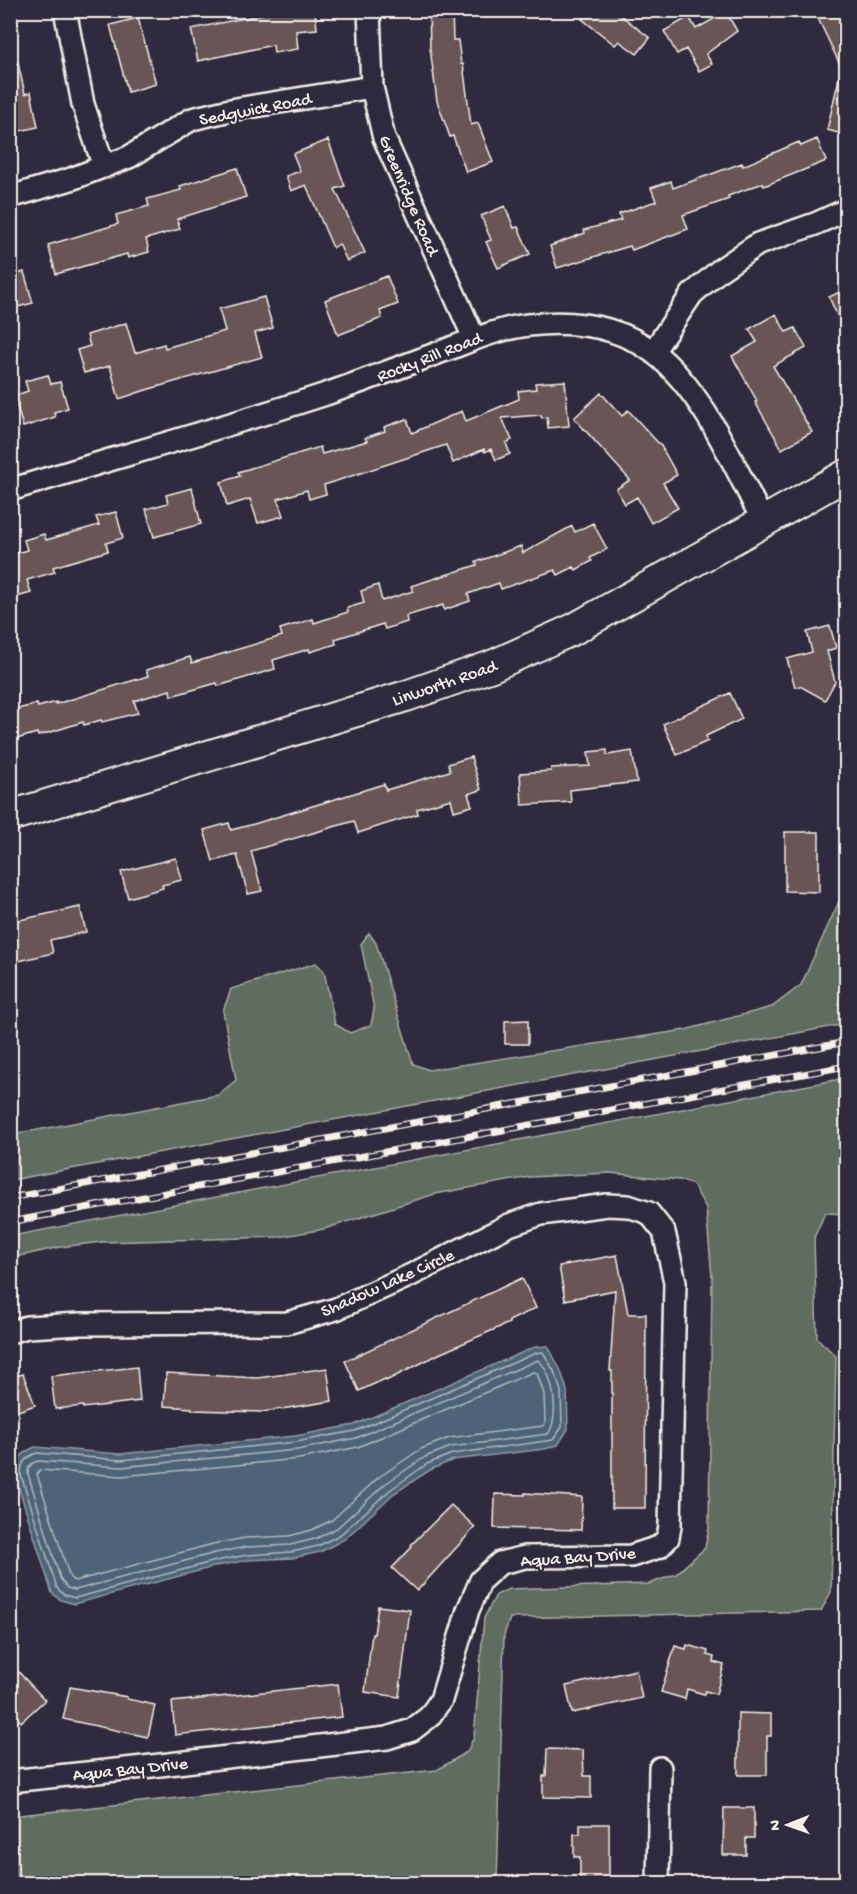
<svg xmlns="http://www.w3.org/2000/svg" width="857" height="1894" font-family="'Gochi Hand',sans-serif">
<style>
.green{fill:#606c61;stroke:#aaaea4;stroke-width:1.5}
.water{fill:#4d6478;stroke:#909ca5;stroke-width:1.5}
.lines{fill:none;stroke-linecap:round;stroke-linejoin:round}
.shore{stroke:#b1b9bb;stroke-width:1.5}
.building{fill:#695557;stroke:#f4f1e8;stroke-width:1.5}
.street-casing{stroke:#f4f1e8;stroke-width:26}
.secondary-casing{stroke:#f4f1e8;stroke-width:34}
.street{stroke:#2f2a3d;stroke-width:21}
.secondary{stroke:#2f2a3d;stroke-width:30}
.rail-casing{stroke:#f4f1e8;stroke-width:7}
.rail{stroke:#2f2a3d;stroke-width:4.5;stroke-dasharray:14;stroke-linecap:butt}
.labels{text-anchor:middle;stroke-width:4.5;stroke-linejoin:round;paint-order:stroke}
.street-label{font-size:18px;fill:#f4f1e8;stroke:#2f2a3d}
</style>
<rect width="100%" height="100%" fill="#2f2a3d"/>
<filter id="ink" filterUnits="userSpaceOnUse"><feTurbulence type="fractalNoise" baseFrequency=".0167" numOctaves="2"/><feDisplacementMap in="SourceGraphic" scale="12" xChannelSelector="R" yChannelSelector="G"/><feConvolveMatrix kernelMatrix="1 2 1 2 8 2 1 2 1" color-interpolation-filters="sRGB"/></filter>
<g filter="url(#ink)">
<path class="green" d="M846,886V1024L11,1180V1135L218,1095L236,1080L223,1011L231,989L316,963L324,971L335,1024L350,1033L371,1025L374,1009L361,944L369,933L376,943L413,1064L429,1070L685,1030L772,1007L801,985Z
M846,1078V1214L825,1213L814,1238L817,1338L836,1356L831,1592L821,1611L510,1618L504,1635L497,1883H11V1816L437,1770L467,1752L474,1737L484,1618L496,1595L509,1589L649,1584L676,1574L705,1548L709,1528L712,1277L706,1208L693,1185L680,1180L610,1173L530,1177L435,1194L324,1229L279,1237L102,1242L60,1247L11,1258V1236Z"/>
<path class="water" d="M548,1346L560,1369L567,1390L568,1429L558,1445L545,1449L453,1460L430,1470L393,1494L345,1539L320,1552L293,1558L248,1560L217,1566L74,1604L61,1600L52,1593L15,1476C15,1460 21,1453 35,1447L120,1454L295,1436L354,1425L535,1347Z"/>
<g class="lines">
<path class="shore" d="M543,1352L554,1371L561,1391L562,1427L553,1440L452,1454L427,1464L390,1490L341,1534L318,1546L292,1552L247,1555L216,1561L75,1598L64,1595L57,1588L21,1475C21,1463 25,1457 37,1453L121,1460L296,1442L355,1431L536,1353Z
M538,1360C554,1373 560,1418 548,1434L451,1447L425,1457L385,1484L337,1528L315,1539L290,1545L246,1547L215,1553L75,1590L67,1588L60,1578L28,1474C28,1466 31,1463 38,1461L121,1467L297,1450L356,1438Z
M533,1372L537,1373L544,1394L545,1422L543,1426L449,1438L421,1449L379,1477L332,1520L312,1530L289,1536L245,1538L213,1544L75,1581L71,1579L69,1575L37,1474L39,1470L122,1476L299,1459L358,1447Z"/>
</g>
<path class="building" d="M268,10H315L317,29L296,31L298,49L274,53L273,45L198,61L191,29L269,13Z
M429,10H452L453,40H458L461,64H463L471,125L478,123L493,162L466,172L453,136L450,137L437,101L430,48Z
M588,10H614L650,38L637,54L619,41L615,45L582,19Z
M814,10H846V135L827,130L840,74L845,75Z
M726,12L737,31L706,54L712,64L699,71L686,49L677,54L664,31L689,17L696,29Z
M138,18L156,84L128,92L110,25Z
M17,59L25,94L31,92L38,127L10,133V60Z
M817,139L826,161L764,186L763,183L728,196L729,199L683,215L688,229L632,250L630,246L557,268L550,246L585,233L584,230L621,220L619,214L656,201L651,188L671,181L673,188L742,163L743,166L799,142L801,146Z
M328,140L345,186L335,189L365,253L347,261L339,244L333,248L306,185L291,191L286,176L300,171L293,154Z
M237,168L246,197L177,219L180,229L146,239L149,252L128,258L127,254L56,274L48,245L118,224L116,215L149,206L147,199L181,190L180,186Z
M505,206L514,228L518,227L530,254L498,268L486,242L491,240L481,216Z
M24,272L33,303L10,309V276Z
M387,276L398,304L380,311L382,318L338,335L325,300Z
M846,289V335L829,297Z
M264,297L273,328L255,333L262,357L146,390L119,399L110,366L84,373L77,350L90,346L87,335L126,323L135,353L164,344L165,348L225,331L219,309Z
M776,314L786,332L795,328L806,348L773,366L812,432L782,449L755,402L757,401L732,356L757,342L749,329Z
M48,375L51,384L60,382L68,408L54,412L55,417L23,427L14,396L28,391L25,381Z
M565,381L569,426L548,428L547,417L542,418L541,415L502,418L512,440L506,443L510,454L496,460L491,449L485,452L484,449L453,463L446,445L324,485L326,494L309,499L307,490L278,499L283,516L258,523L250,499L227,506L221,482L240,476L238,472L320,447L322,454L367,441L365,438L385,431L384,427L407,419L412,433L462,411L466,421L519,399L518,391L536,389L535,383Z
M601,393L622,416L628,410L661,446L677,475L663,483L678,508L651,523L637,497L625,504L616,489L630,480L574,418Z
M192,488L201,524L154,537L146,509L168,503L166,495Z
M116,512L123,538L106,543L108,551L53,567L55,572L27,580L31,593L10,599V555L27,550L24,540L44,534L46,540L99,525L96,517Z
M593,523L607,549L590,558L592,561L576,570L574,567L558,575L555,570L501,589L499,583L468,594L470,601L444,610L443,605L406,616L407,622L385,629L383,624L335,639L336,644L310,652L309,649L273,660L275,669L218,686L217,683L171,696L170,690L134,701L138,713L102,722L101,720L84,725L83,722L38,736L37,733L13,740L10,730V711L37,704L38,707L56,702V704L148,676L146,670L190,657L192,663L282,636L280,629L313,619L314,623L348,612L347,608L364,603L361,591L378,585L382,601L413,591L411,586L477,565L476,562L521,546L523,553L572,526L575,532Z
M830,626L836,648L827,651L835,682L825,700L800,686L795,687L787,659L812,652L807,632Z
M730,693L742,719L706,736L708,741L677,755L663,724Z
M607,750V755L632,751L637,782L570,790L571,802L522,805L520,773L551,771V768L590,766L588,752Z
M471,757L481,790L468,794L472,806L454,811L451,799L417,809L418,814L358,833L354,821L251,851L262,891L248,894L237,855L213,861L204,830L229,823L231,830L254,824L384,784L386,790L450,771L448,764Z
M785,832H819V892L785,891Z
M176,858L182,880L162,885L163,888L128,898L121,872Z
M80,907L86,932L50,940L53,953L10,963V922Z
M528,1020V1044H505V1021Z
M617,1255L628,1314H646L645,1508H612V1371H610L615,1290L565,1300L559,1266Z
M522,1278L536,1308L509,1321V1323L439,1354L386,1381L385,1379L359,1391L345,1361Z
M137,1367L140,1401L83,1408V1406L55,1409L51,1376Z
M327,1368L332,1401L262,1412L192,1410V1408L164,1406L166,1373L258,1378Z
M23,1374L35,1405L10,1414V1378Z
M525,1493L582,1497L581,1530L494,1528L495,1494L525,1495Z
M451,1505L475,1527L417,1591L392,1568L412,1547L411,1545Z
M378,1606L410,1610L399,1697L365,1692L372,1634H374Z
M687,1645L708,1651L707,1655L714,1657L713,1662L724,1665L716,1694L705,1691L704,1694L687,1689L685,1699L661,1692L675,1646L686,1649Z
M10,1663L45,1700L21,1722L10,1711Z
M636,1670L642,1698L572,1713L566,1686Z
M338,1684L342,1717L175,1735L172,1702Z
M70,1687L127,1697V1699L155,1705L148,1737L63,1719Z
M738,1713L771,1714V1736H767V1775H738Z
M547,1749L583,1750L584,1776H591V1798L543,1797V1776H546Z
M724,1808H754V1838H746V1855H723Z
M580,1824H609V1880H580V1857H574V1834H580Z"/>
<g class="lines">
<defs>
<path id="street" d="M65,10L83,104L104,167
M369,10L372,87L384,138L474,338
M10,197L71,179L129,157L192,119L230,110L372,87
M653,352L692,294L720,270L758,244L815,224L846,210
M10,490C114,458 219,429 323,395C364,381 405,365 446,350C475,339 497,329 528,325C571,320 617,325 653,352C703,390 734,466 763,521
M10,1332L27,1327L80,1324L287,1323L336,1309L411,1275L509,1225L541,1214L607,1205L628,1206L649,1213L664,1232L675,1282L670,1526L668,1538L659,1547L631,1556L525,1557L500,1563L481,1580L468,1610L441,1700L429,1717L412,1730L387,1738L135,1768L10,1781
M658,1884L660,1768"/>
<path id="secondary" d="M10,816L406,696L492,666L574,629L846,475"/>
</defs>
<use href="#street" class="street-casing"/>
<use href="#secondary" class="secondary-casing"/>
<use href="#street" class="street"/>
<use href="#secondary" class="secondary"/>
<defs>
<path id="rail" d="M10,1198L846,1042
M10,1222L846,1066"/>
</defs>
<use href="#rail" class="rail-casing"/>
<use href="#rail" class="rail"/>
</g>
</g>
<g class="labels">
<g class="street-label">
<text transform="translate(255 108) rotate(-11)" y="6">Sedgwick Road</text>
<text transform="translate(410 195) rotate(67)" y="6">Greenridge Road</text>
<text transform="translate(429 356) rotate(-21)" y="6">Rocky Rill Road</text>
<text transform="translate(444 682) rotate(-19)" y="6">Linworth Road</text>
<text transform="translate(387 1282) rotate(-24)" y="6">Shadow Lake Circle</text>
<text transform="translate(578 1556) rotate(-4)" y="6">Aqua Bay Drive</text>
<text transform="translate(130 1768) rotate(-6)" y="6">Aqua Bay Drive</text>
</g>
</g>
<rect width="857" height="1894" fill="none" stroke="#2f2a3d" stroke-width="36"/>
<rect x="18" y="18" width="821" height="1858" fill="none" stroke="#f4f1e8" stroke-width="2" filter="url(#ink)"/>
<g transform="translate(788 1825) rotate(269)" stroke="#2f2a3d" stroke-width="4.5" paint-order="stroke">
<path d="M0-4.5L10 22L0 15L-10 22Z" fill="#f4f1e8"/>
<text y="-9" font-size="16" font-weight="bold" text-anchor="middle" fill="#f4f1e8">N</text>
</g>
</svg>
